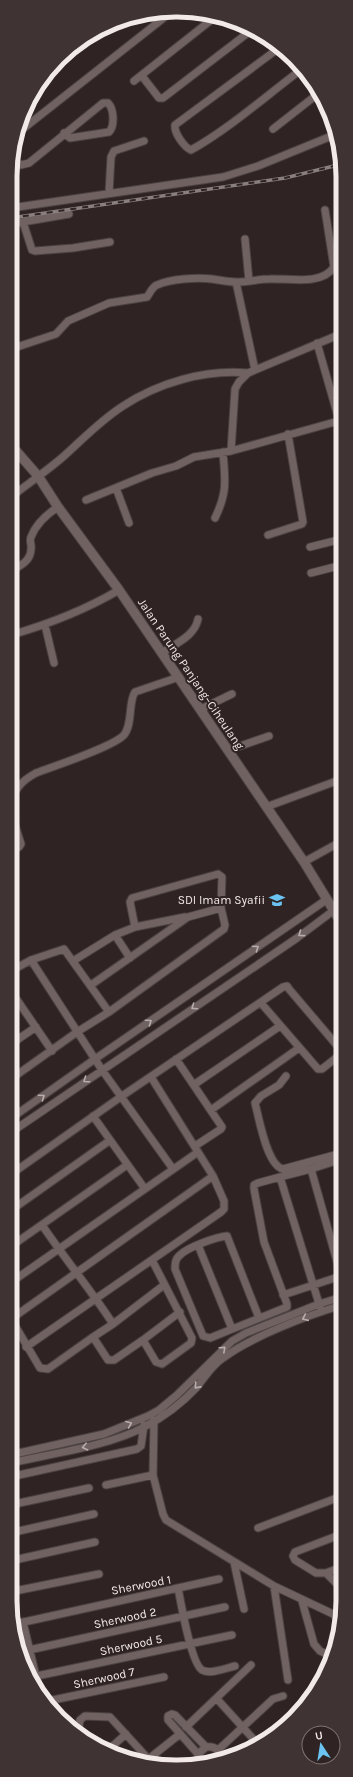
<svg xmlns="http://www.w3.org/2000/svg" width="353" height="1777" font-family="Karla,sans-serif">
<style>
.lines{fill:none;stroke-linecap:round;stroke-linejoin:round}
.minor-casing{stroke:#4c4242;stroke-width:9}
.tertiary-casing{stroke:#4c4242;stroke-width:11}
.minor{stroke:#706261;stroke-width:7}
.tertiary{stroke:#706261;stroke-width:9}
.rail-casing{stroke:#887f7e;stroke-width:3.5}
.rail{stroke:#2f2423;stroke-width:2;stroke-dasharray:6;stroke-linecap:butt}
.oneway{stroke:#b8adac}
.labels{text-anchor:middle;stroke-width:4;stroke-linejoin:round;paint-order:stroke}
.street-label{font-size:12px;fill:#f2eae9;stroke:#2f2423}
.poi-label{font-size:12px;fill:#f2eae9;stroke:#2f2423;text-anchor:end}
.rim{fill:none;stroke:#f2eae9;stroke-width:5}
</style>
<rect width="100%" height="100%" fill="#2f2423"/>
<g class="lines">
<defs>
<path id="minor" d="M279,48L175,125C174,133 184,147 191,150C229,129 267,95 302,69
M142,76L159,98H163L253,29
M134,81L215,17
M273,129L319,93
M19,132L170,13
M11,159L21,165L29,163L103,103H108C114,109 115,126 109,132L70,138L64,133
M109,193L111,157L114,151L144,141
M11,208L223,177L258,166L334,135
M23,222L32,250L35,251L73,248L110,242
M11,224L69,214
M245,239L249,281
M236,282L255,370
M317,343L339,420
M11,349L56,334L68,321L109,303L147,297C150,293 152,287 157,285C170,279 197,277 212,279C220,280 228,282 236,282C248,282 259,279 270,279C290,278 321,286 334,267L325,210
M231,451L235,389L239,382L248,373L343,333
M116,488L129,523
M11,497C29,483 48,470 64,456C83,439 101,420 123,406C158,383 205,369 248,373
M86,500L152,473L176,466L194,457L231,451L342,420
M215,518C228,491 225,480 223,452
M268,535L302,524L303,522L288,434
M310,547L342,539
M11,571C20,566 31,561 31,549C32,545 29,541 31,537C36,524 47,514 58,507
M311,573L342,565
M45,625L54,663
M11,635C49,624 85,610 119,590
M162,653C176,643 195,636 198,619
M201,709L232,694
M229,750L269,736
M266,807L342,779
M11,850L19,847L21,844C11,813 2,791 36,773C54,766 113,747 124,735C133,724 128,702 135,692L179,677
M304,862L342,841
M115,935L130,958
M31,960L102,1070L173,1169
M73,961L115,935L135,927L185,917
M11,971L31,960L64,949L109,1012
M91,985L188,917L221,908
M11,991L52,1051
M11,1044L36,1027
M176,1059L222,1127L221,1129L195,1146
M286,1076L279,1085L261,1096L255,1103C259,1118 267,1166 283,1169L342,1153
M11,1079L77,1032L109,1012L224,929L225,925L221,908L222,877L218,874L132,898L130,902L135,927
M195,1084L280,1026
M211,1110L299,1048
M93,1116L145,1189
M10,1119L95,1059L326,900
M10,1133L297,938L333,911
M311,1169L342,1159
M10,1175L122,1096L283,987L287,986L289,989L340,1049L341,1054L322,1069H318L261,1003
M10,1211L109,1141
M42,1225C65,1259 91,1290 113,1324
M198,1245L232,1329
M10,1247L127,1165
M10,1283L198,1152
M283,1295L341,1276
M320,1307L280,1177L311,1169L342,1279
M10,1317L40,1368L48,1369L93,1337L108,1360H114L143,1340L156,1362L162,1364L191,1343L192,1338L152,1260
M259,1318L227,1236C216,1237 188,1247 180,1255C175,1259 175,1264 175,1269L203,1336L210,1338L287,1307V1304L264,1242L254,1189V1185L258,1183L280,1177
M11,1319L213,1176
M93,1337L113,1324L164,1285
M143,1340L180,1312
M26,1347L221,1212L224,1209V1201L213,1176L151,1077
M154,1420L153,1475L163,1514L166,1520L274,1586L333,1614L337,1618L340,1628
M10,1455L104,1434L148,1416L159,1410L177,1395L232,1341L246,1333L319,1304L342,1297
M10,1463C50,1454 109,1446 144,1427C164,1417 182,1403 197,1387C205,1377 212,1365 223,1358C253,1336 306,1316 342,1305
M10,1477L137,1449L141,1446L144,1425
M106,1485L153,1475
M10,1505L89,1488
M258,1528L342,1496
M10,1533L94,1514
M10,1561L95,1542
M234,1562L244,1609
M10,1565L16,1591
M326,1573L342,1567
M274,1586L288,1680
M178,1588L219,1579
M342,1589L326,1573H316L295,1560L293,1556L295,1552L342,1534
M10,1592L99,1574
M302,1601L314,1644L320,1651L331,1656
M23,1622L39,1689
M15,1624L178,1588C181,1603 191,1663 202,1670C210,1675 226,1668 235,1666
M20,1652L225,1607
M32,1677L232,1635
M217,1699L257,1743
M48,1701L164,1677
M186,1727L251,1665
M78,1731L80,1720L85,1716L110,1717L153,1764
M218,1750L273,1699L283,1696
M107,1751L126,1734
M198,1754L168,1720V1716L172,1714L175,1715L206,1747
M146,1761L180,1734
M198,1762V1754L206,1747C215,1746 220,1750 221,1759"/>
<path id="tertiary" d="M11,445L38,476L58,507L119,590L304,862L342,924"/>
</defs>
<use href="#minor" class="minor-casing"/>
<use href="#tertiary" class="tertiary-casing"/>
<use href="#minor" class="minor"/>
<use href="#tertiary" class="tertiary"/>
<defs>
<path id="rail" d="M11,218L285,178L342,164"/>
</defs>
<use href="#rail" class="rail-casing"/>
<use href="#rail" class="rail"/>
</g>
<defs><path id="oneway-chevron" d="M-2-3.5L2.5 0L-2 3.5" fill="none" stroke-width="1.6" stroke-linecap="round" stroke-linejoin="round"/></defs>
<g class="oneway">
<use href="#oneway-chevron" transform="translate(301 934) rotate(144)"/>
<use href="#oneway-chevron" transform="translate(256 948) rotate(-35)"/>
<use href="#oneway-chevron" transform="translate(194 1007) rotate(146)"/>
<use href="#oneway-chevron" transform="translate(149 1022) rotate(-35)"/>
<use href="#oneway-chevron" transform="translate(86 1080) rotate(145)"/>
<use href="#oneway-chevron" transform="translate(42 1097) rotate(-35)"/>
<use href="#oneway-chevron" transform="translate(305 1318) rotate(156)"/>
<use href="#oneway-chevron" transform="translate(223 1349) rotate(-42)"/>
<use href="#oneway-chevron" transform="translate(197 1386) rotate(132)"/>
<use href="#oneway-chevron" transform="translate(129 1424) rotate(-22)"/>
<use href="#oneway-chevron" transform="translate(85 1447) rotate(167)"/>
</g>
<defs>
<symbol id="school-bare" viewBox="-9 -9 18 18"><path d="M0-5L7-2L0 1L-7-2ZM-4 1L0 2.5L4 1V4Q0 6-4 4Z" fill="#6ac3f1" stroke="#2f2423" stroke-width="2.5" paint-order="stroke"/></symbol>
</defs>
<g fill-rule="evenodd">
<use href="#school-bare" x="266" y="889" width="22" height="22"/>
</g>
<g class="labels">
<g class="street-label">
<text transform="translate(191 674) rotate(56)" y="4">Jalan Parung Panjang–Ciheulang</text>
<text transform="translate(141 1585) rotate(-11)" y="4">Sherwood 1</text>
<text transform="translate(125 1618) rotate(-12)" y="4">Sherwood 2</text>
<text transform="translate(131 1645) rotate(-12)" y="4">Sherwood 5</text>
<text transform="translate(104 1678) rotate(-12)" y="4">Sherwood 7</text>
</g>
<g class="poi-label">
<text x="265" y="904">SDI Imam Syafii</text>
</g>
</g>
<path d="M0 0H353V1777H0ZM176 17H177A159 159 0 0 1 336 176V1601A159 159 0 0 1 177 1760H176A159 159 0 0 1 17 1601V176A159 159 0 0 1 176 17Z" fill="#3f3433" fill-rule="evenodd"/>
<path class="rim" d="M176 17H177A159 159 0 0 1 336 176V1601A159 159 0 0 1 177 1760H176A159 159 0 0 1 17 1601V176A159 159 0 0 1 176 17Z"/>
<g transform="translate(321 1745) rotate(348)"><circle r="19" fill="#2f2423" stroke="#7d7372"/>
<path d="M0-3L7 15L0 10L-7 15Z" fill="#6ac3f1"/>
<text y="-6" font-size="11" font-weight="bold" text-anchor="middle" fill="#f2eae9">U</text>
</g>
</svg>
